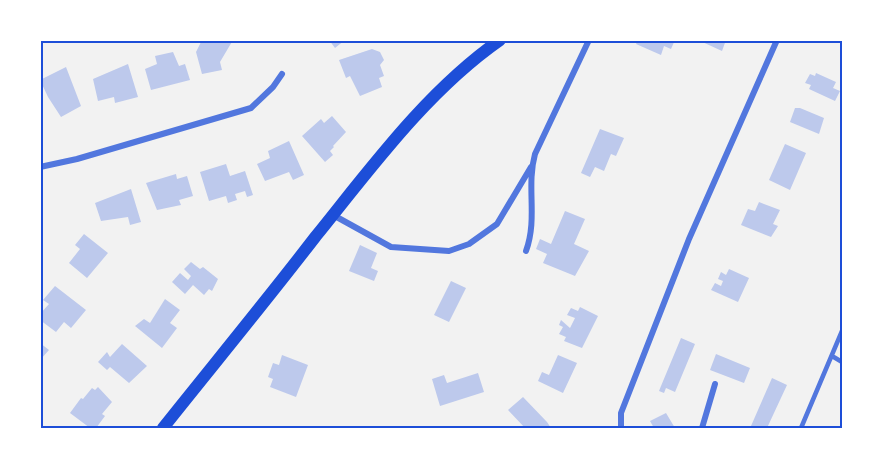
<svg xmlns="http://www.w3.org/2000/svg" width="883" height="469" font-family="'Libre Baskerville',serif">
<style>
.building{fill:#bdc9ec}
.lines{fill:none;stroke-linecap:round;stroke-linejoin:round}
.service{stroke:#5277de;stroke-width:4.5}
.minor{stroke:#5277de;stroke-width:6}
.secondary{stroke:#1d4ed8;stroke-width:12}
.neatline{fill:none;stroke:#1d4ed8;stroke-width:2}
</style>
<rect width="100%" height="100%" fill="#f2f2f2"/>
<path class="building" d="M202,40H233L220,62L222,70L202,74L196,52Z
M329,40H345L335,48Z
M638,40H675L671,49L664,46L661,55L636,44Z
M698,40H726L722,51Z
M372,49L380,52L384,60L380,65L384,76L379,78L382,87L360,96L350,76L346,78L339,60Z
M173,52L179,66L185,64L190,80L151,90L145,69L157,64L155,56Z
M128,64L138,97L115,103L114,97L98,101L93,79Z
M66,67L81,106L61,117L48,97L40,80Z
M816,73L836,82L833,88L840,91L835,101L809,89L811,85L805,83L810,74L815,76Z
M795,108H800L824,118L819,134L790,122Z
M332,116L346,132L333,146L334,147L330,151L333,155L325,162L302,136L321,119L324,123Z
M600,129L624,138L616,156L611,154L604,171L595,167L590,177L581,173Z
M289,141L304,175L293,180L289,172L265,181L257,164L270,158L268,151Z
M785,144L806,153L790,190L769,180Z
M226,164L230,176L245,171L253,195L247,197L245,191L235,194L237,200L228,203L226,196L209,201L200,172Z
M176,174L177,179L187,176L193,196L179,200L181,205L157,210L146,183Z
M131,189L141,222L130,225L128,217L101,221L95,203Z
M759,202L780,210L773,224L778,226L771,237L741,225L748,209L755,211Z
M565,211L585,219L574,244L589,251L575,276L543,263L547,254L536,249L540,239L551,244Z
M84,234L108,253L87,278L69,263L80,249L75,245Z
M360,245L377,253L371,268L378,271L374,281L349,271Z
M191,262L200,269L203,267L218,279L212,291L209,289L204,295L193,285L185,294L172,282L180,273L188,280L191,276L184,269Z
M729,269L749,278L738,302L711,290L715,283L721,286L723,281L718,279L721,272L726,275Z
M451,281L466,288L449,322L434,315Z
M55,286L86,310L71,328L64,322L56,332L40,320V314L49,304L43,300Z
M165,299L180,310L170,323L177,328L162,348L135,326L144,319L150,323Z
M580,307L598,316L582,348L564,341L566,337L559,334L563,327L559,325L561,320L570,328L575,318L567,315L571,308L578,311Z
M681,338L695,344L675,392L666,388L664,393L659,391L661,386Z
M40,343L49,350L40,360Z
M122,344L147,366L129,383L110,367L107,370L98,362L107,352L110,357Z
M716,354L750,368L744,383L710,370Z
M282,355L308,365L296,397L270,387L273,379L268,377L273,363L279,365Z
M558,355L577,363L563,393L538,381L542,372L549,375Z
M478,373L484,392L440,406L432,379L444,375L447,383Z
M772,378L787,385L767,428H758L751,426Z
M98,387L112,402L102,414L105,416L96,428H90L70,413L81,398L83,399L92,388L95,390Z
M523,397L547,422L551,428H525L508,410Z
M666,413L675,428H654L650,421Z"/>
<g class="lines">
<path class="service" d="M832,356L842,362
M801,428L842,331"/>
<path class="minor" d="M40,167L77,159L251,108L273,87L282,74
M333,215L391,247L449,251L469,244L497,224L531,167
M526,251C538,218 526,187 535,154L589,40
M621,428V413L689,239L777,40
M702,428L715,384"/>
<path class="secondary" d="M163,428C214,364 266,301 316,236C371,168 427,91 500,40"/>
</g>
<rect width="883" height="469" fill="none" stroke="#ffffff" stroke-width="84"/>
<rect x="42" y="42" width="799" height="385" class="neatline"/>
</svg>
